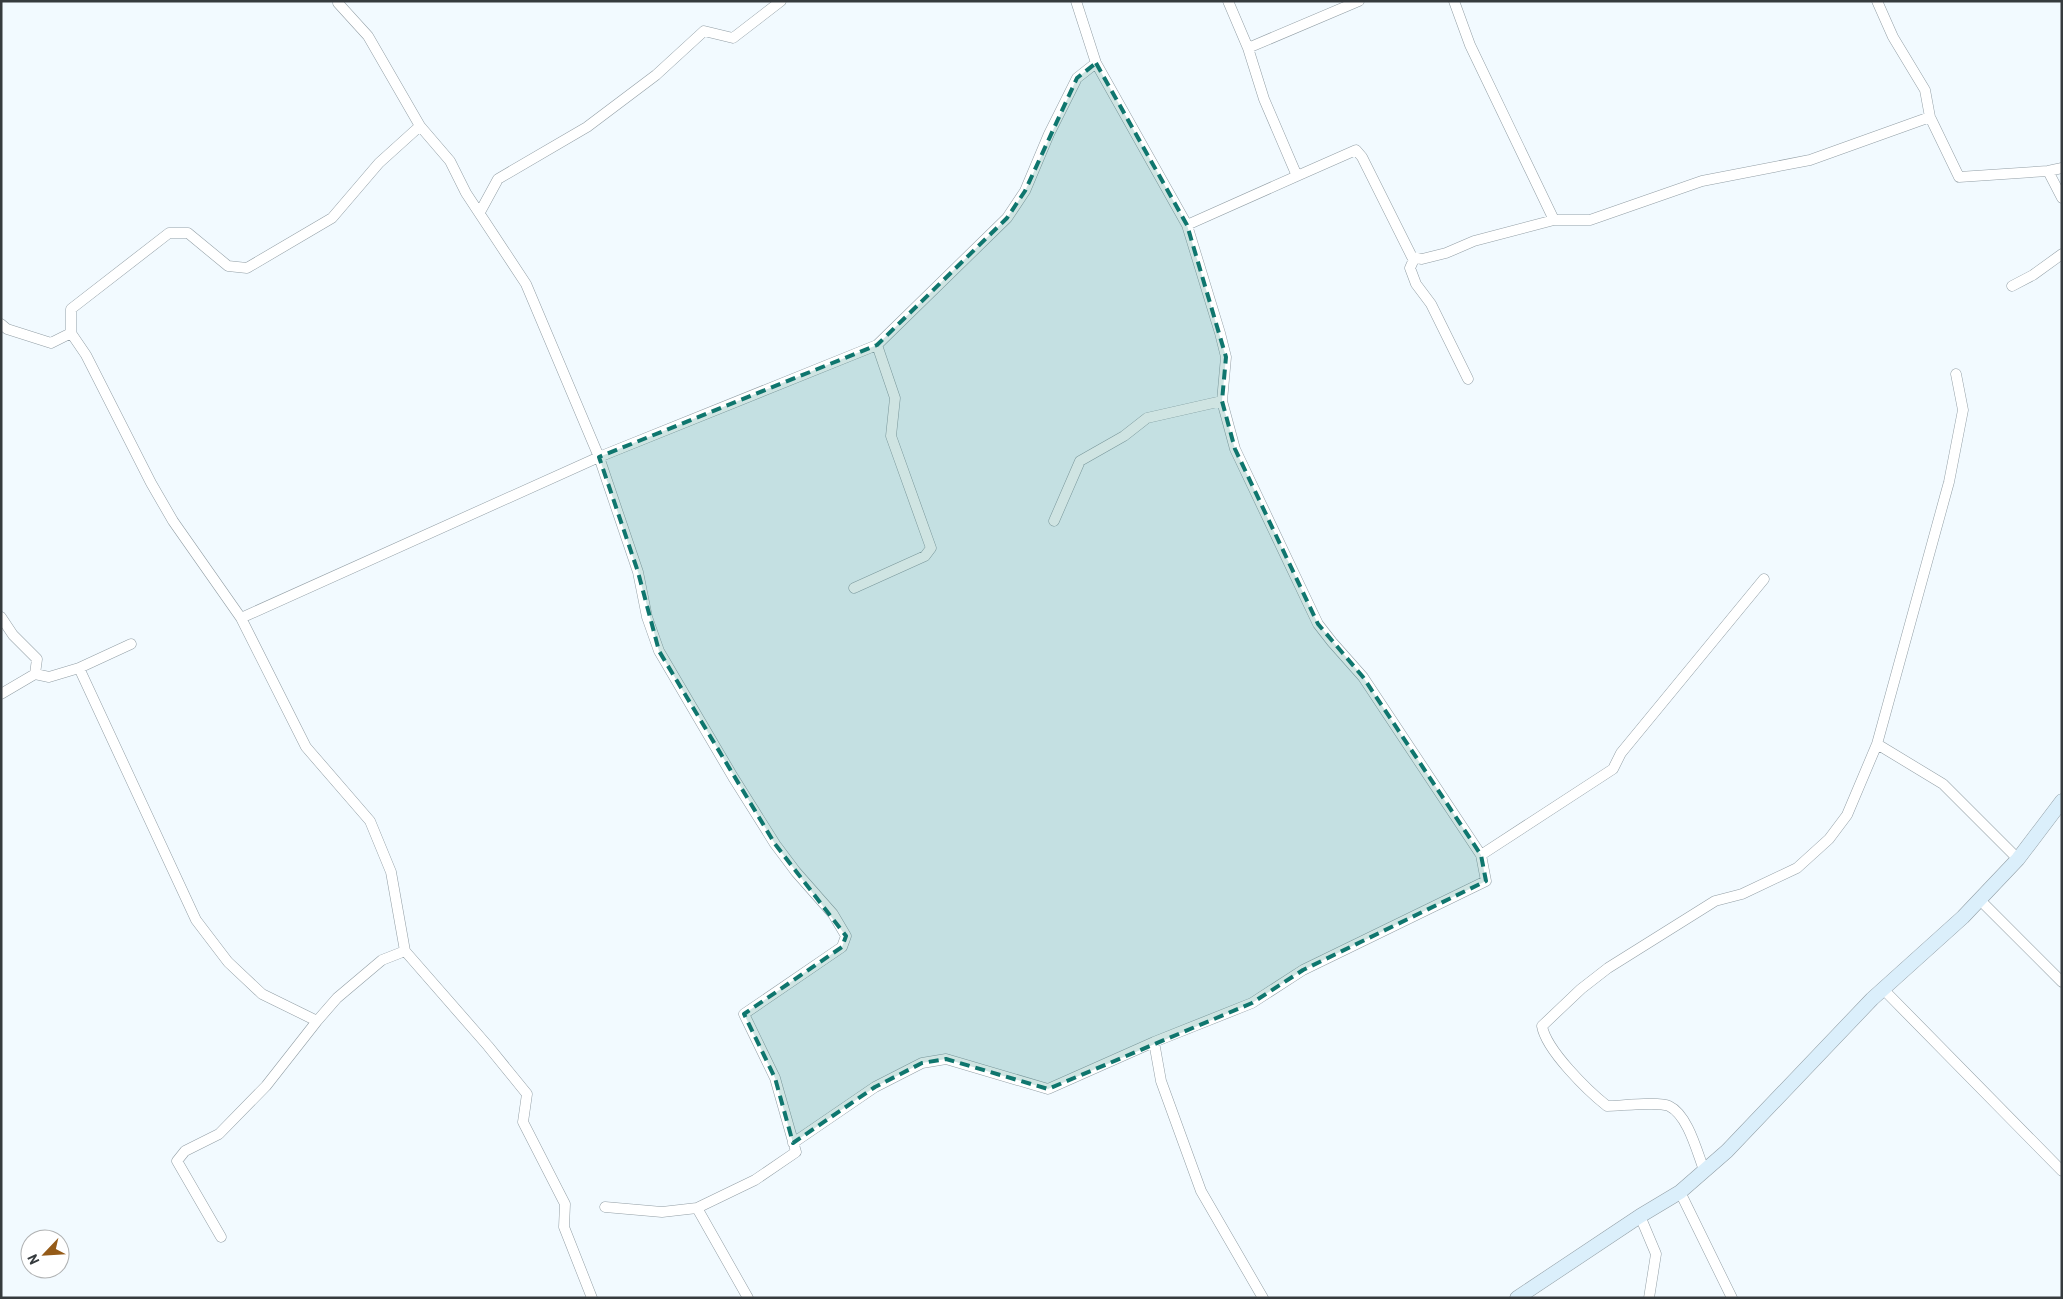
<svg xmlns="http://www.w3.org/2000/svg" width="2063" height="1299" font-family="Barlow,sans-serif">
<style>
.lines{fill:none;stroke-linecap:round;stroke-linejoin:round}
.street-casing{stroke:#929ea5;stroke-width:11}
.secondary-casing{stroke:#929ea5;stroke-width:15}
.street{stroke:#fff;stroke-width:10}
.secondary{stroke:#dbeffb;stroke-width:14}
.marked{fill:#0f766e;fill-opacity:0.2;stroke:#0f766e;stroke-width:4;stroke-dasharray:10 6;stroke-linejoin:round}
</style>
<rect width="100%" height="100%" fill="#f2faff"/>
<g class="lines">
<defs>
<path id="street" d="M1076,1L1096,63
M1454,1L1470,45L1554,220
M1877,1L1893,37L1925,90L1930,117
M1248,48L1359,1
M420,126L450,161L466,193L526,284L599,457L638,572L647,617L659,651L733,777L775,844L796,872L833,914L846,936L842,947L744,1014L775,1078L796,1152L755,1180L697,1208L748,1298
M2048,171L2062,198
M1297,176L1356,150L1362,157L1412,257L1422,259L1446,253L1474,241L1554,220H1590L1702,181L1810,160L1930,117L1959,177L2048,171L2062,168
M480,212L498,179L587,127L656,75L704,31L733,38L781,1
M1187,225L1220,333L1226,357L1222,401L1235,449L1318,624L1332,642L1363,677L1481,855L1613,769L1621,753L1764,579
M1412,257L1414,259L1410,268L1416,284L1431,304L1468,379
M2012,286L2033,275L2062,254
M1,324L7,329L51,343L71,333V309L169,233H188L228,266L247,268L332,218L379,163L420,126L368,36L338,3
M71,333L86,355L151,483L173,521L241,618L306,747L370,821L391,872L405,951L488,1046L527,1094L523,1122L565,1204L564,1227L592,1298
M1054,521L1080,461L1124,436L1147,418L1222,401
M854,588L925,556L931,548L891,436L895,398L877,345
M1,617L13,635L37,659L35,674
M241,618L599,457L877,345L1007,218L1025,191L1049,134L1077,78L1096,63L1187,225L1297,176L1264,99L1248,48L1228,1
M79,668L196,920L228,962L262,994L317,1021
M1,694L35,674L49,677L79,668L131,644
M1877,744L1943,784L2018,859
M1979,899L2062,982
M1883,989L2062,1171
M1154,1042L1161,1081L1201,1191L1263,1298
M793,1143L875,1087L922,1063L946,1059L1048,1089L1154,1042L1252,1003L1303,970L1486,881L1481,855
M1704,1170C1697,1152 1688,1115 1669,1106C1658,1101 1620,1106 1607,1106C1588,1091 1546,1050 1542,1026L1581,989L1608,968L1715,901L1742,894L1797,868L1829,839L1847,815L1877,744L1949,482L1963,410L1956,374
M1680,1192L1732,1298
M605,1207L662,1212L697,1208
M1640,1216L1656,1254L1649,1298
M221,1237L177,1161L185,1151L219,1134L266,1086L317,1021L337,998L382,960L405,951"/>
<path id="secondary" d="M1517,1298L1640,1216L1680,1192L1727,1151L1872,999L1963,917L2018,859L2062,801"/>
</defs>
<use href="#street" class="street-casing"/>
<use href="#secondary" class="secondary-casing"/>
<use href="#street" class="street"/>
<use href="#secondary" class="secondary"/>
</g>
<path class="marked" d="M1096,63L1187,225L1226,357L1222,401L1235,449L1318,624L1363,677L1481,855L1486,881L1303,970L1252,1003L1048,1089L946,1059L922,1063L875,1087L793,1143L775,1078L744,1014L842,947L846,936L775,844L659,651L638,572L599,457L877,345L1007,218L1025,191L1077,78Z"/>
<rect width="2063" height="1299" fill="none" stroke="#363b3e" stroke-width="5"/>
<g transform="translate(45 1254) rotate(245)"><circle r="24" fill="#ffffff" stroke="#afb1b2"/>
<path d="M0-4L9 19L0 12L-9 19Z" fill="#955b18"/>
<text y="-8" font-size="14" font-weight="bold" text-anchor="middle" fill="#363b3e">N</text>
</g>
</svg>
